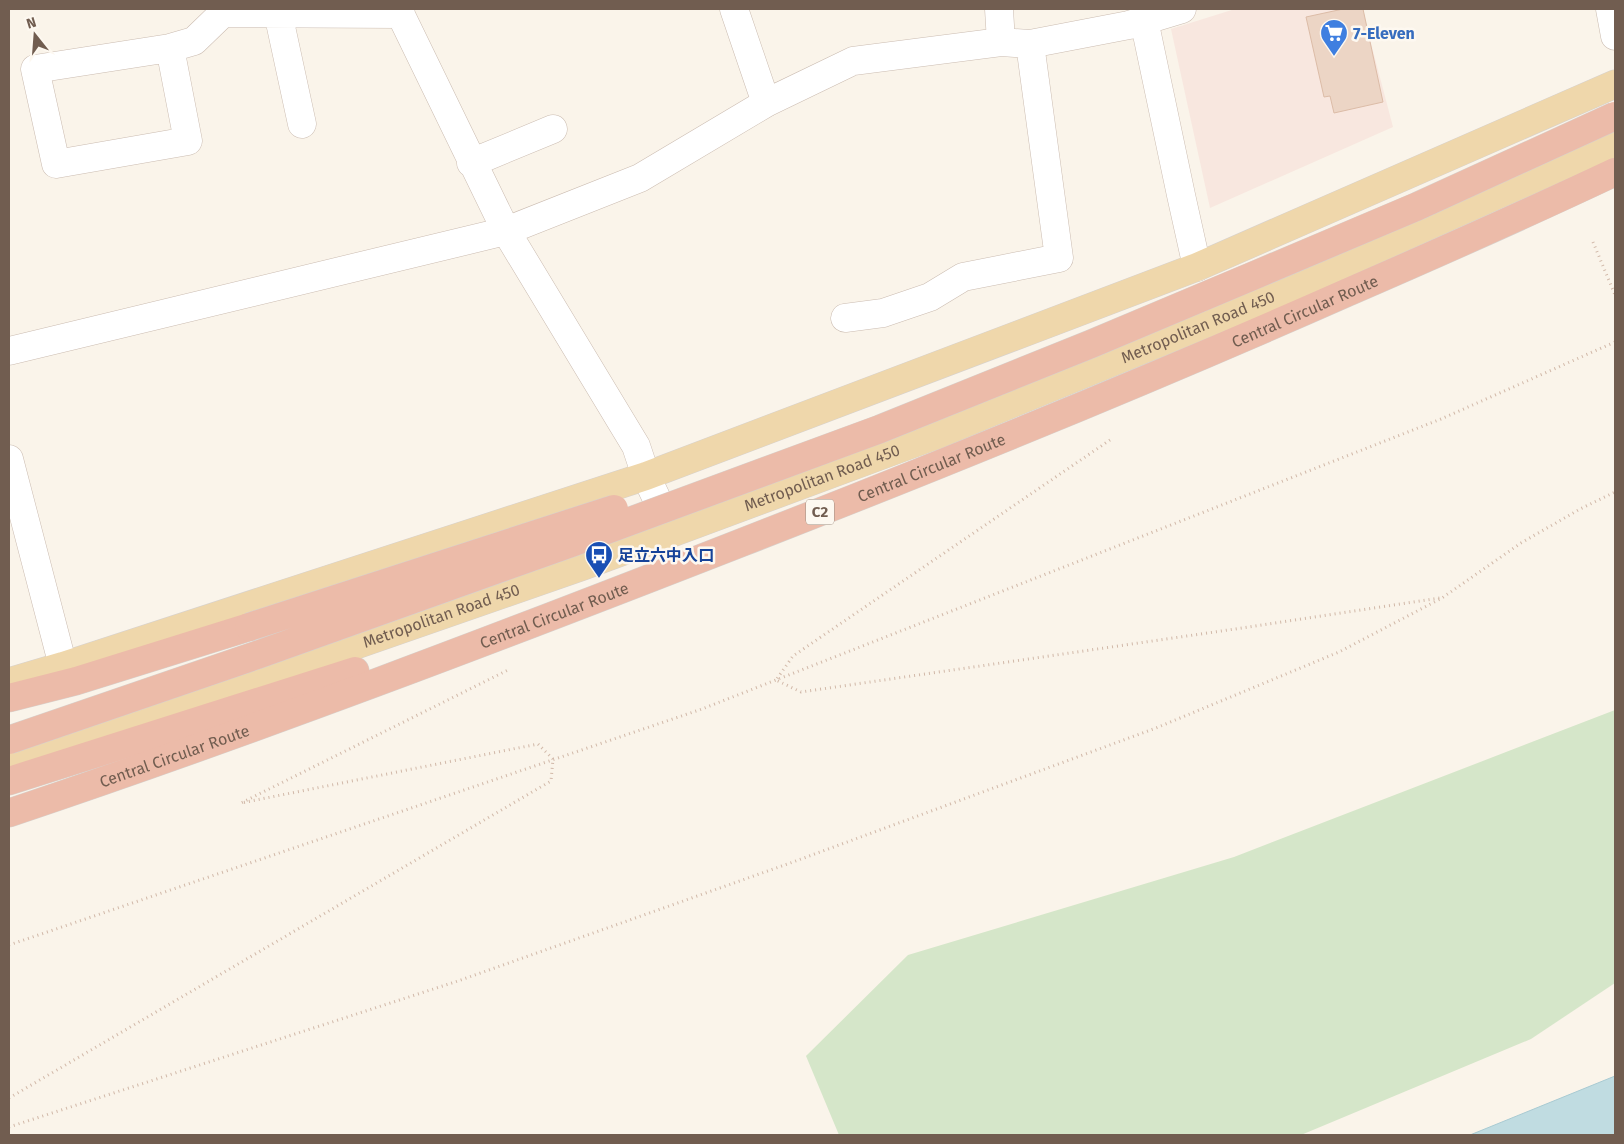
<svg xmlns="http://www.w3.org/2000/svg" width="1624" height="1144" font-family="'Fira Sans','Noto Sans JP',sans-serif">
<style>
.commercial{fill:#f8e7df}
.green{fill:#d5e6c9}
.water{fill:#c0dce1;stroke:#a8cad2}
.building{fill:#ecd5c5;stroke:#dcbca7}
.lines{fill:none;stroke-linecap:round;stroke-linejoin:round}
.minor-casing{stroke:#cbbcb1;stroke-width:29}
.major-casing{stroke:#d7d2ce;stroke-width:29}
.highway-casing{stroke:#d7d2ce;stroke-width:29}
.path{stroke:#d1b8a8;stroke-width:3;stroke-dasharray:1 4;stroke-linecap:butt}
.minor{stroke:#fff;stroke-width:28}
.major{stroke:#efd7ab;stroke-width:28}
.highway{stroke:#ecbba9;stroke-width:28}
.highway-bridge-casing{stroke:#d7d2ce;stroke-width:29;stroke-linecap:butt}
.highway-bridge{stroke:#ecbba9;stroke-width:28}
.labels{text-anchor:middle;stroke-width:5;stroke-linejoin:round;paint-order:stroke}
.shield{fill:#fdf8f0;stroke:#9b8c80;stroke-width:1}
.shield-label{font-size:15px;font-weight:bold;fill:#715d50}
.shop-label{font-size:16px;font-weight:bold;fill:#366cbe;stroke:#fdf8f0;text-anchor:start}
.street-label{font-size:16px;fill:#715d50;stroke:#fdf8f0}
.transit-label{font-size:16px;font-weight:bold;fill:#164399;stroke:#fdf8f0;text-anchor:start}
</style>
<rect width="100%" height="100%" fill="#faf4ea"/>
<path class="commercial" d="M1235,9H1362L1393,127L1210,208L1171,29Z"/>
<path class="green" d="M1615,710V983L1531,1039L1301,1135H839L806,1056L908,955L1234,857Z"/>
<path class="water" d="M1615,1076V1135H1470Z"/>
<path class="building" d="M1343,9H1363L1383,102L1334,113L1330,96L1324,97L1306,17Z"/>
<g class="lines">
<defs>
<path id="minor" d="M398,9L506,231L636,446L646,476L672,531
M734,9L766,103
M999,9L1001,42
M1610,9L1615,36
M278,13L302,124
M1144,20L1181,195L1197,267
M170,48L188,141L56,164L35,69L170,48L194,41L223,13L401,14
M471,163L553,129
M845,318L883,313L930,297L963,277L1059,258L1030,44
M9,351L506,231L640,178L766,103L853,61L1001,42L1030,44L1129,25L1182,9
M9,459L63,666"/>
<g id="major">
<path d="M9,682L63,666L646,476L1197,267L1615,84"/>
<path id="s1" d="M9,761L264,677L583,566L936,435L1265,299L1615,142"/>
</g>
<g id="highway">
<path d="M9,698L76,681L249,627"/>
<path d="M9,781L355,671"/>
<path id="s2" d="M9,813C256,730 500,637 743,542C946,463 1147,381 1346,293C1436,254 1526,214 1615,172"/>
</g>
</defs>
<use href="#minor" class="minor-casing"/>
<use href="#major" class="major-casing"/>
<use href="#highway" class="highway-casing"/>
<path class="path" d="M1593,242L1615,295
M1110,440L793,656L776,680L801,692L1242,628L1440,598
M9,945L702,709L1441,419L1615,342
M9,1098L551,781L553,759L538,744L241,803L510,669
M9,1127L458,981L793,862L1156,728L1339,652L1442,598L1521,543L1580,509L1615,492"/>
<use href="#minor" class="minor"/>
<use href="#major" class="major"/>
<use href="#highway" class="highway"/>
<defs>
<path id="highway-bridge" d="M249,627L614,509
M9,740L257,655L571,543L880,429L1091,344L1255,275L1418,206L1615,116"/>
</defs>
<use href="#highway-bridge" class="highway-bridge-casing"/>
<use href="#highway-bridge" class="highway-bridge"/>
</g>
<defs>
<symbol id="supermarket-pin" viewBox="-11 -11 22 30"><path d="M0 17L-7.5 6A9.5 9.5 0 1 1 7.5 6Z" fill="#3f7fe0" stroke="#fdf8f0"/><path d="M-6-5.5h2.5l.6 2H6L4.5 2H-2.5L-4.4-4H-6ZM-1.5 3.2a1.3 1.3 0 1 0 .1 0ZM3 3.2a1.3 1.3 0 1 0 .1 0Z" fill="#fff"/></symbol>
<symbol id="bus-pin" viewBox="-11 -11 22 30"><path d="M0 17L-7.5 6A9.5 9.5 0 1 1 7.5 6Z" fill="#1a4fb4" stroke="#fdf8f0"/><path d="M-5-6H5V4H4V6H2V4H-2V6H-4V4H-5ZM-3.5-4V0h7V-4ZM-3.5 1.2v1.5H-2V1.2ZM2 1.2v1.5H3.5V1.2Z" fill="#fff"/></symbol>
</defs>
<g fill-rule="evenodd">
<use href="#supermarket-pin" x="1318" y="17" width="32" height="43"/>
<use href="#bus-pin" x="583" y="539" width="32" height="43"/>
</g>
<g class="labels">
<rect class="shield" x="806" y="499.5" width="28" height="25" rx="4"/>
<g class="shield-label">
<text x="820" y="517">C2</text>
</g>
<g class="shop-label">
<text x="1353" y="39">7-Eleven</text>
</g>
<g class="street-label">
<text dy="6" stroke="none"><textPath href="#s2" startOffset="1390">Central Circular Route</textPath></text>
<text dy="6" stroke="none"><textPath href="#s1" startOffset="1266">Metropolitan Road 450</textPath></text>
<text dy="6" stroke="none"><textPath href="#s2" startOffset="985">Central Circular Route</textPath></text>
<text dy="6" stroke="none"><textPath href="#s1" startOffset="861">Metropolitan Road 450</textPath></text>
<text dy="6" stroke="none"><textPath href="#s1" startOffset="456">Metropolitan Road 450</textPath></text>
<text dy="6" stroke="none"><textPath href="#s2" startOffset="580">Central Circular Route</textPath></text>
<text dy="6" stroke="none"><textPath href="#s2" startOffset="175">Central Circular Route</textPath></text>
</g>
<g class="transit-label">
<text x="618" y="561">足立六中入口</text>
</g>
</g>
<rect width="1624" height="1144" fill="none" stroke="#715d50" stroke-width="20"/>
<g transform="translate(35 35) rotate(343)" stroke="#fdf8f0" stroke-width="4" paint-order="stroke">
<path d="M0-4L9 19L0 12L-9 19Z" fill="#715d50"/>
<text y="-8" font-size="14" font-weight="bold" text-anchor="middle" fill="#715d50">N</text>
</g>
</svg>
